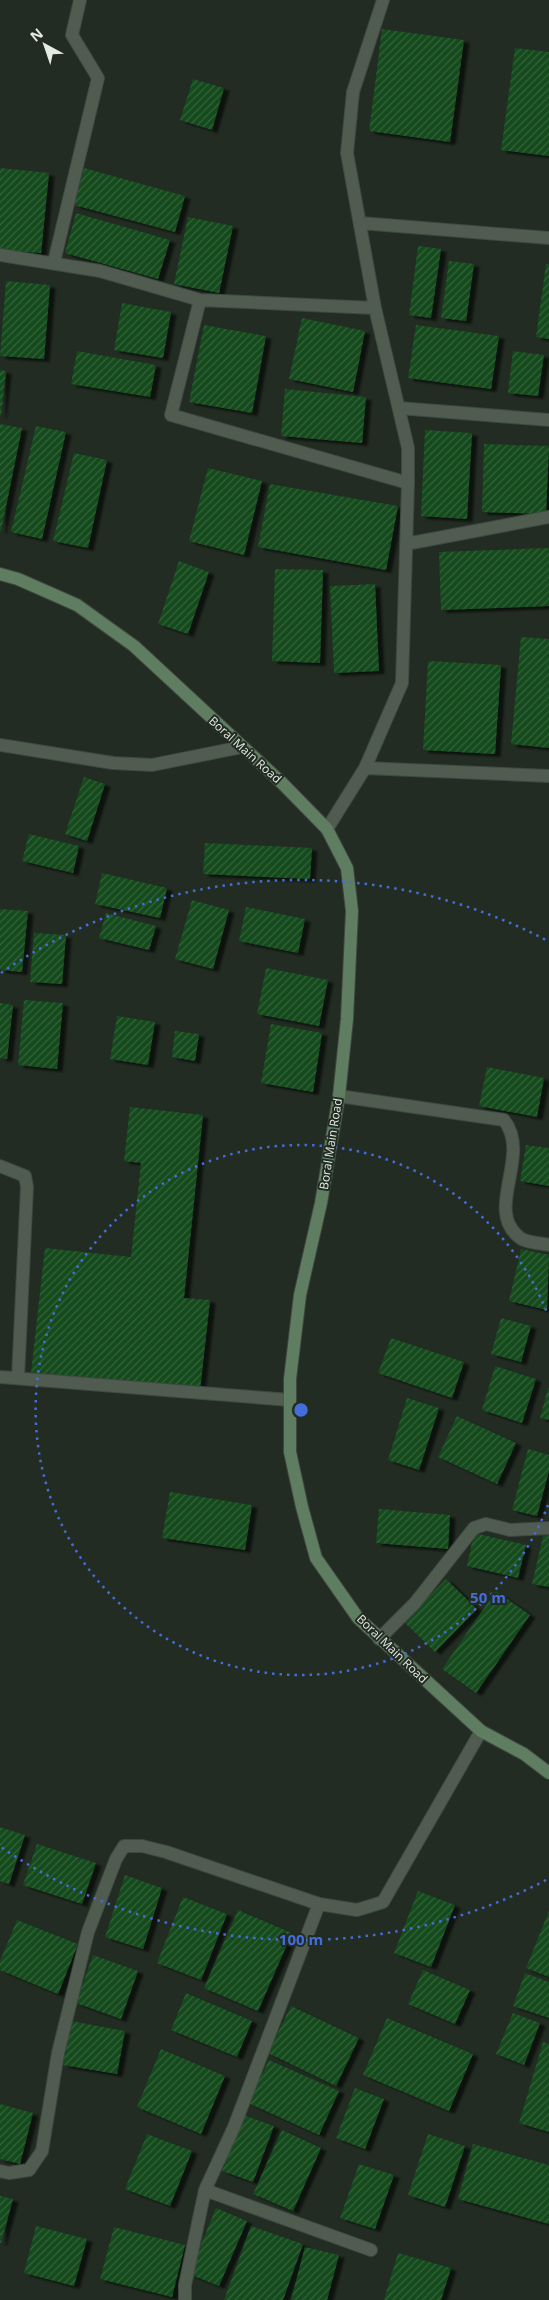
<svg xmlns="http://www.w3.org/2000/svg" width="549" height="2300" font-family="'Open Sans',sans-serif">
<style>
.building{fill:url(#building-hatch);filter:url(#shadow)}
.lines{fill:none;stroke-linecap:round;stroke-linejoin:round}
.minor-casing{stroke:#3f4840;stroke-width:14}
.secondary-casing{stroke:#3f4840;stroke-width:14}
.minor{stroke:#505c50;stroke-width:12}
.secondary{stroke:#5f7e61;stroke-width:12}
.ring{fill:none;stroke:#456dda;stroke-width:2.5;stroke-dasharray:2.5 5}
.labels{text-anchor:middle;stroke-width:4;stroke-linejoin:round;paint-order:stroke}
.street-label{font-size:12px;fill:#e4ebe4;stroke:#222c22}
.centre{fill:#456dda;stroke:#222c22;stroke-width:2.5}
.ring-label{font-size:15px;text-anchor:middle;font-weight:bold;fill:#456dda;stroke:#222c22;stroke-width:4;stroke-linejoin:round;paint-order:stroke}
</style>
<defs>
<pattern id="building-hatch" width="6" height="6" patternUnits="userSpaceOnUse" patternTransform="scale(1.25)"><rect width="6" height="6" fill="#124a1c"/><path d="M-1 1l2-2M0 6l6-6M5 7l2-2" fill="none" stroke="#34643d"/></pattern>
<filter id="shadow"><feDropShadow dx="5.5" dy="3" stdDeviation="1" flood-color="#0009"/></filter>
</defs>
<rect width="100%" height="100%" fill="#222c22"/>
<path class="building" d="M382,29L464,40L450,142L369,131Z
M515,48L549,52V156L501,150Z
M193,79L224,88L212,130L180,120Z
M0,168L49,173L41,253L0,250Z
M84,168L185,196L175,232L74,205Z
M76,213L170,240L158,279L65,253Z
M188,217L233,226L219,293L174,284Z
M418,246L441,249L431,318L409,315Z
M449,261L474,264L466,321L441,318Z
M546,264H549V339L536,337Z
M6,281L50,285L44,359L0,356Z
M122,303L171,312L163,358L114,350Z
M302,318L365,331L353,392L289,379Z
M204,325L266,336L252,413L189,402Z
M416,325L499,336L491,389L408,378Z
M77,351L156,365L150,397L71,384Z
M513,351L544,355L538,396L508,393Z
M0,370L6,371L1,416L0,415Z
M285,389L366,397L362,443L281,436Z
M0,424L22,428L1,531H0Z
M36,426L66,432L42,539L11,532Z
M425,430L472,433L467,519L421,516Z
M484,444L549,446L546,514L482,512Z
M74,453L107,460L88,548L53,541Z
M208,468L262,481L244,555L189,541Z
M270,484L398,506L386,570L258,547Z
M549,548V606L441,610L439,552Z
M179,561L209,572L188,634L158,624Z
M275,569L323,570L320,663L272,661Z
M375,584L379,671L334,673L330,586Z
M521,637L549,639V748L511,744Z
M428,661L501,665L495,754L423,750Z
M84,777L105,784L87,841L65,834Z
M29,834L79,846L73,873L22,861Z
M205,843L312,848L310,879L203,874Z
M102,873L167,888L160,918L95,904Z
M192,900L229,910L213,969L175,959Z
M246,907L305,919L298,953L239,941Z
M0,909L28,911L22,972L0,970Z
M106,913L156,926L149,950L99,938Z
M34,933L66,935L62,984L30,982Z
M266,968L328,980L319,1026L257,1014Z
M24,1000L63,1003L57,1069L18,1065Z
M0,1003L13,1005L7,1059L0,1058Z
M117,1016L155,1022L148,1065L110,1059Z
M271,1024L322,1033L313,1092L261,1083Z
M175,1031L199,1034L195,1061L172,1057Z
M487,1067L544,1078L537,1117L479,1106Z
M130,1107L203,1115L184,1298L210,1300L200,1390L31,1373L45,1248L131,1257L141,1163L124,1161Z
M526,1145L549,1148V1186L520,1181Z
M521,1249L549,1255L547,1310L509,1301Z
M501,1318L531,1326L521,1362L491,1354Z
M391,1338L464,1362L452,1398L378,1373Z
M495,1366L536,1379L522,1423L482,1410Z
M548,1388H549V1420L540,1418Z
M407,1398L439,1408L419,1470L388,1460Z
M457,1416L516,1443L497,1484L438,1457Z
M528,1449L549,1455V1471L537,1516L512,1510Z
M170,1492L252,1505L245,1550L162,1538Z
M379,1509L450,1515L448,1549L376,1543Z
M544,1532L549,1534V1587L532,1584Z
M474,1533L526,1545L518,1578L467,1566Z
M446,1579L477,1609L435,1652L404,1622Z
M496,1591L530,1615L476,1693L442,1669Z
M0,1827L25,1835L9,1884L0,1881Z
M37,1844L96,1863L82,1904L23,1885Z
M125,1875L162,1888L143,1949L105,1937Z
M418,1891L455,1905L431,1967L394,1953Z
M183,1897L227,1914L201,1980L157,1963Z
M238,1910L292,1933L258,2011L204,1988Z
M549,1911V1977L526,1968Z
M17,1920L78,1944L58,1994L0,1970V1961Z
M93,1955L138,1971L121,2019L76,2003Z
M423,1970L470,1990L455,2024L408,2004Z
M525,1973L549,1982V2018L513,2006Z
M186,1993L252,2021L237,2057L171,2030Z
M291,2006L359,2038L336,2086L268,2053Z
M513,2013L540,2023L524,2065L496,2054Z
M387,2018L473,2054L449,2111L363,2075Z
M71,2021L125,2031L117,2074L63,2065Z
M543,2042L549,2044V2132L519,2123Z
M161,2049L225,2076L201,2134L137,2107Z
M269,2060L339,2091L319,2135L248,2103Z
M355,2088L384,2099L365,2149L336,2138Z
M0,2104L33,2113L20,2164L0,2159Z
M243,2115L274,2126L253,2182L222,2171Z
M282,2130L321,2148L293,2211L253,2194Z
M147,2134L192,2151L170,2206L125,2189Z
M428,2134L465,2146L445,2207L408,2195Z
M473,2144L549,2165V2224L458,2199Z
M359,2164L394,2175L375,2229L340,2218Z
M0,2196L13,2199L1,2243H0Z
M216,2208L247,2221L219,2286L189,2274Z
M36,2226L87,2239L74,2286L24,2273Z
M251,2226L303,2244L283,2300H224Z
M114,2227L185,2245L172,2297L100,2279Z
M305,2247L339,2255L327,2300H291Z
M398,2253L451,2268L441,2300H384Z"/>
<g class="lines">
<defs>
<path id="minor" d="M360,223L549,238
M0,255L100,271L200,300L375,308
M54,262L98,78L72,35L80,0
M200,300L171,415L408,483
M399,408L549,420
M406,544L549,517
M0,745L113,763L152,765L242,747
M365,768L402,683L408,483V448L375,308L347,153L353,92L383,0
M327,829L365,768L549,776
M339,1096L504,1120C532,1156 484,1209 519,1237C525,1243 541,1243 549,1245
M0,1166L25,1176L27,1187L18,1378
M0,1377L290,1400
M379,1639L415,1603L474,1528L486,1524L510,1530L549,1528
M0,2171L9,2173L29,2170L42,2151L58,2053L88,1932L116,1859L124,1846H142L166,1852L319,1904L357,1910L383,1902L481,1731
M205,2190L371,2250
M185,2300V2285L205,2190L234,2127L319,1904"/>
<path id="secondary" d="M0,574L18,579L77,605L134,646L282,783L327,829L347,868L352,911L347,1019L339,1096L321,1203L300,1295L290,1379V1452L302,1507L316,1558L358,1618L481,1731L524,1754L549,1773"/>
</defs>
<use href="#minor" class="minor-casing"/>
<use href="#secondary" class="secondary-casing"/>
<use href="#minor" class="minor"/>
<use href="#secondary" class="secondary"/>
</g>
<g class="ring">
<path d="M548 1505A265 265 0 1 1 548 1315"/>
<path d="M546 1880A530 530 0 0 1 1 1847M1 973A530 530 0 0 1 546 940"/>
</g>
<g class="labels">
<g class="street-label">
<text transform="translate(245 750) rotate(42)" y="4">Boral Main Road</text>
<text transform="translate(331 1144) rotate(-81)" y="4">Boral Main Road</text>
<text transform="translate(392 1649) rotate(44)" y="4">Boral Main Road</text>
</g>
</g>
<circle cx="301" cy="1410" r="8" class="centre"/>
<g class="ring-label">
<text x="488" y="1603">50 m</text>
<text x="301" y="1945">100 m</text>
</g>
<g transform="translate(45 45) rotate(320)" stroke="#222c22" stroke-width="4" paint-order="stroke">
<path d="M0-4L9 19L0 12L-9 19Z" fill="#e4ebe4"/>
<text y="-8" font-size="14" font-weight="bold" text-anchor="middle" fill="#e4ebe4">N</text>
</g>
</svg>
